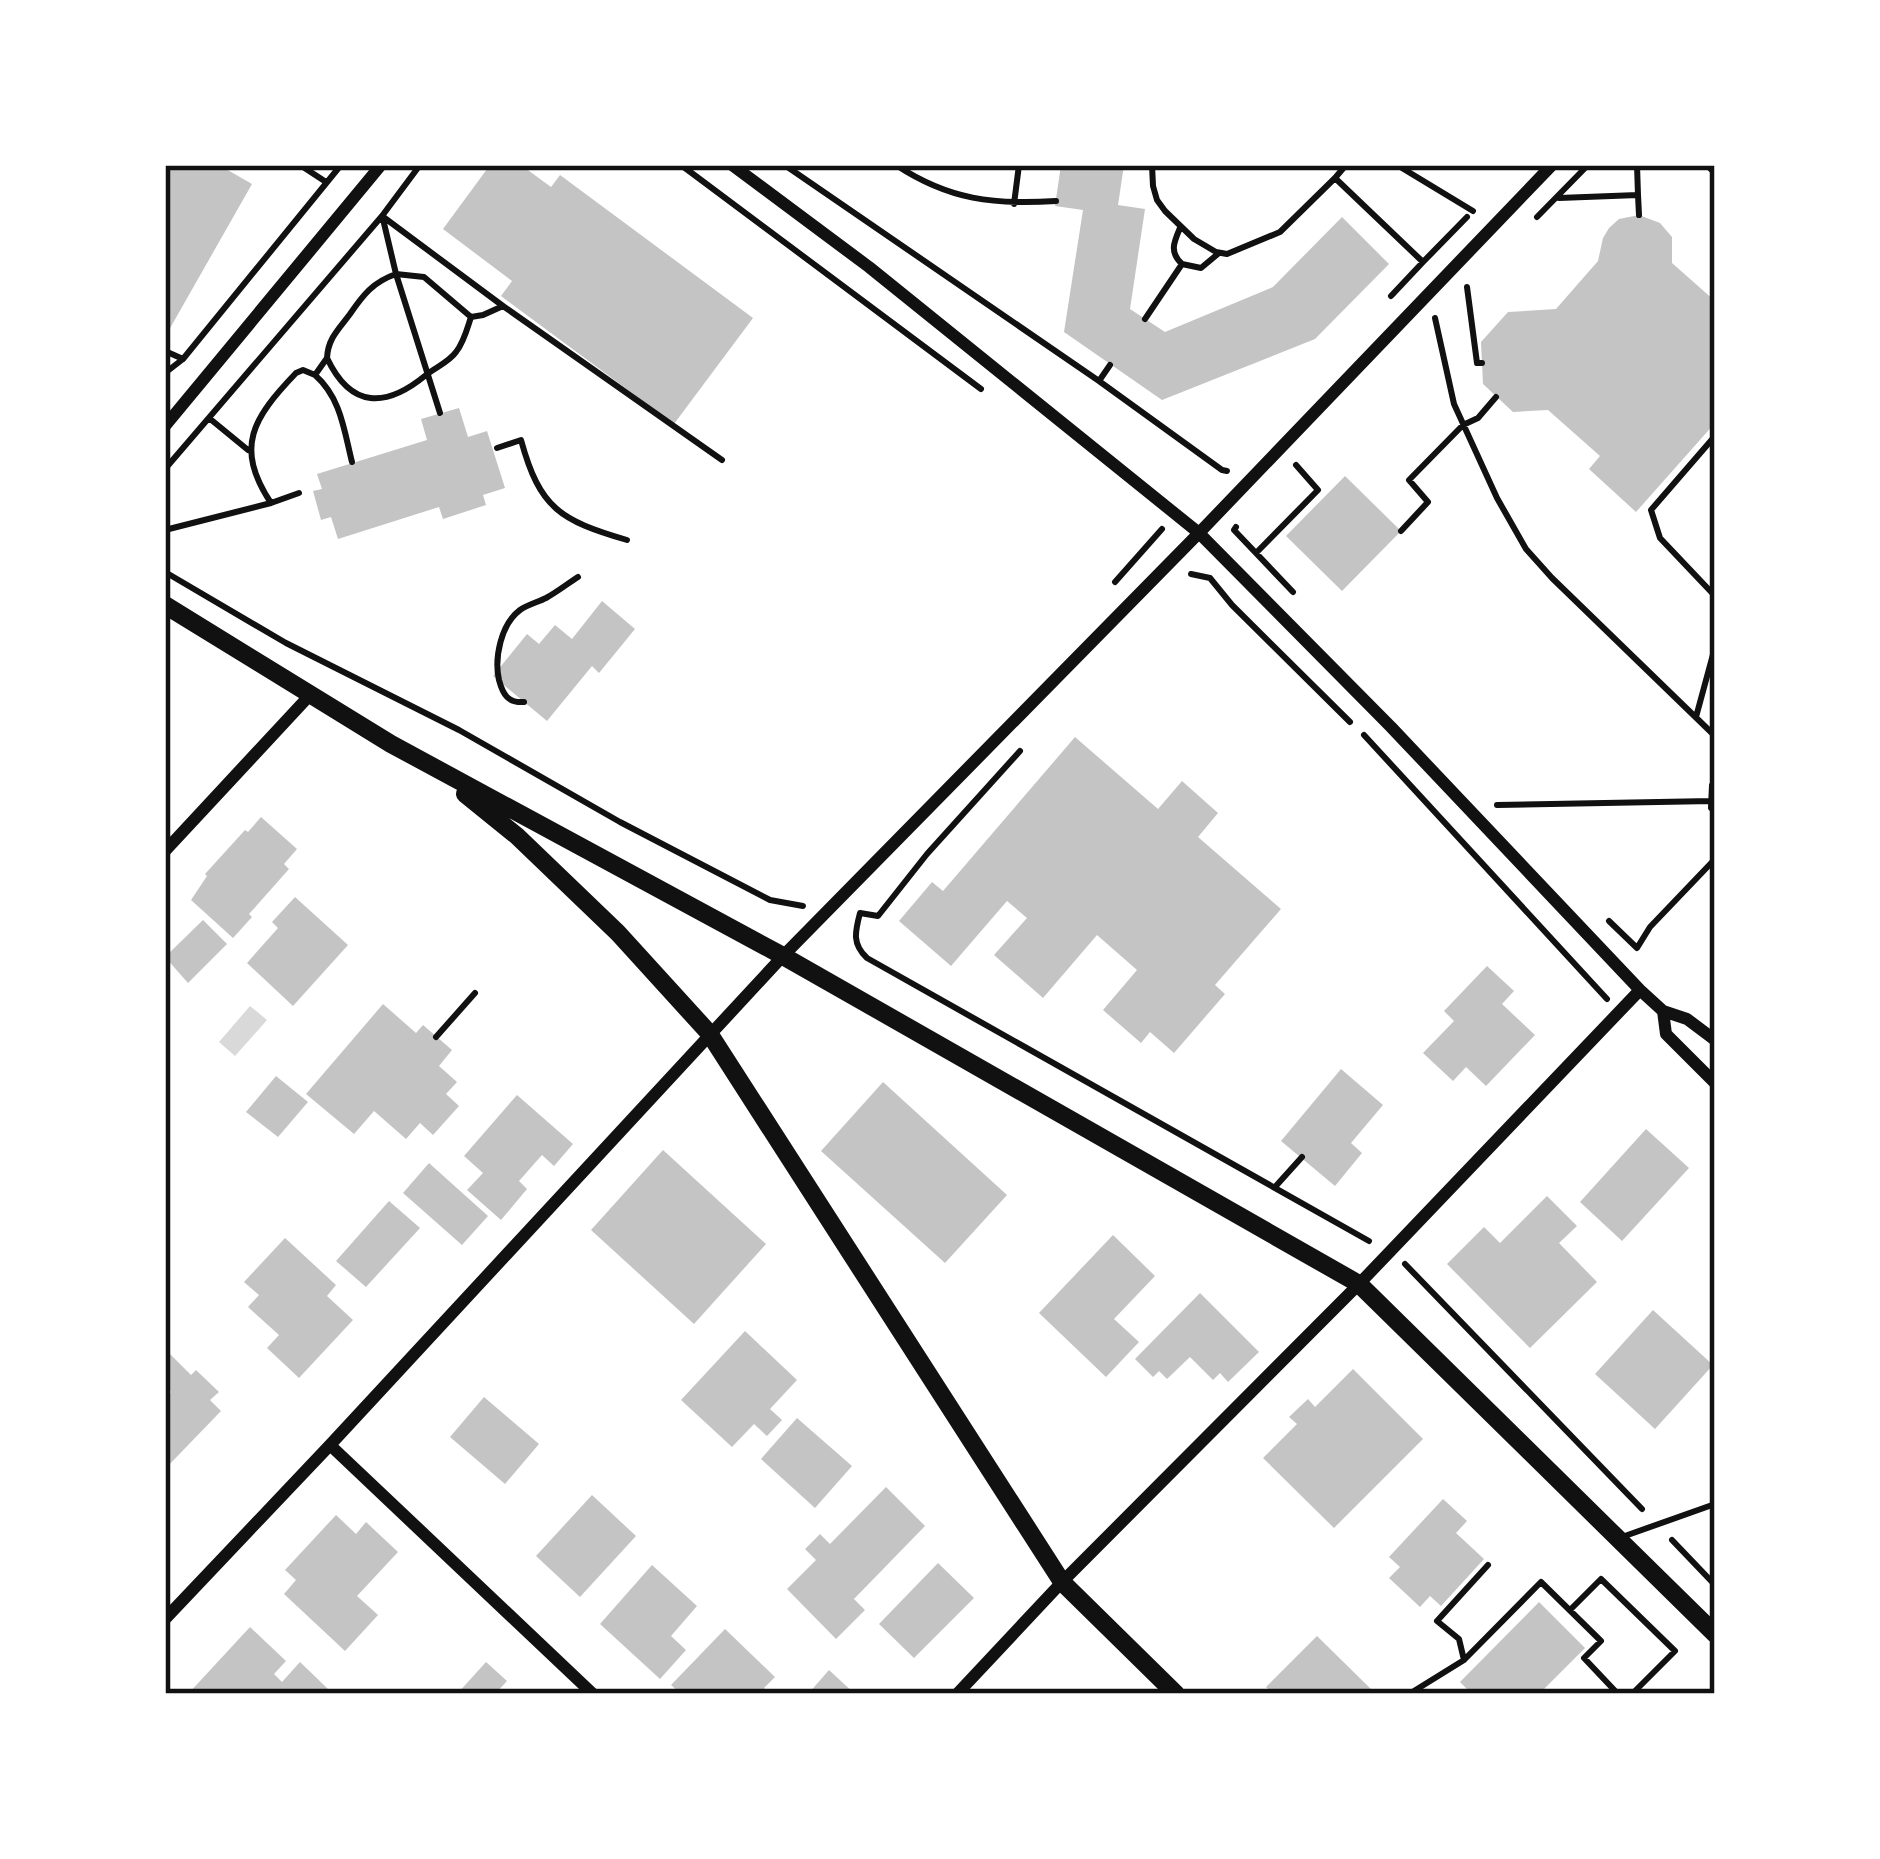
<svg xmlns="http://www.w3.org/2000/svg" width="1880" height="1859" font-family="Rubik,sans-serif">
<style>
.water{fill:#d9d9d9}
.building{fill:#c4c4c4}
.lines{fill:none;stroke-linecap:round;stroke-linejoin:round}
.path{stroke:#111;stroke-width:6}
.service{stroke:#111;stroke-width:6}
.minor{stroke:#111;stroke-width:12}
.secondary{stroke:#111;stroke-width:18}
.neatline{fill:none;stroke:#111;stroke-width:4.5}
</style>
<rect width="100%" height="100%" fill="#fff"/>
<path class="water" d="M250,1006L267,1020L235,1056L219,1042Z"/>
<path class="building" d="M165,165H219L252,184L169,330L165,328Z
M490,165H521L551,187L560,175L753,318L674,424L501,296L512,281L443,229Z
M1061,165H1124L1118,205L1145,209L1130,309L1165,332L1273,287L1342,217L1389,264L1315,339L1162,400L1064,332L1083,210L1055,206Z
M1639,215L1660,223L1672,237V263L1715,301V423L1636,512L1589,469L1600,456L1548,410L1513,412L1483,384L1481,342L1508,312L1556,309L1598,261L1603,238L1609,228L1619,219Z
M459,408L468,437L487,431L505,488L483,495L486,505L443,519L439,507L338,539L331,517L321,520L313,491L322,489L317,474L427,440L421,419Z
M1345,476L1401,531L1342,591L1286,536Z
M602,601L635,629L599,673L592,666L547,721L493,676L527,634L539,644L555,625L572,639Z
M1075,737L1158,809L1182,781L1218,813L1198,837L1281,909L1215,985L1225,994L1174,1053L1150,1032L1141,1043L1103,1010L1137,970L1097,935L1043,998L994,955L1027,918L1007,901L951,966L899,921L932,882L943,891Z
M261,817L297,849L284,864L289,869L249,914L252,917L233,938L191,900L207,876L205,874L245,830L248,832Z
M295,897L348,945L293,1006L247,963L278,928L272,922Z
M203,920L227,944L188,983L165,957Z
M1487,966L1514,991L1502,1004L1535,1035L1486,1086L1466,1067L1453,1081L1423,1053L1454,1021L1444,1011Z
M383,1004L416,1033L423,1025L452,1050L439,1066L457,1082L446,1094L459,1106L433,1135L420,1123L406,1139L374,1111L354,1134L306,1094Z
M1341,1069L1383,1105L1351,1143L1362,1153L1335,1186L1281,1141Z
M276,1076L308,1102L278,1137L246,1112Z
M883,1082L1007,1195L945,1263L821,1151Z
M517,1095L573,1144L554,1166L542,1155L519,1181L527,1189L501,1220L467,1190L483,1173L464,1156Z
M1646,1129L1689,1168L1622,1241L1580,1202Z
M663,1150L766,1244L694,1324L591,1230Z
M429,1163L488,1216L462,1245L403,1193Z
M1547,1196L1577,1226L1559,1243L1597,1282L1530,1348L1447,1264L1484,1227L1500,1243Z
M389,1201L420,1228L366,1287L336,1261Z
M1113,1235L1155,1276L1114,1319L1139,1342L1106,1377L1039,1313Z
M285,1238L336,1285L327,1296L353,1320L299,1378L267,1348L279,1335L248,1307L259,1295L244,1282Z
M1200,1293L1259,1352L1228,1382L1220,1373L1213,1380L1190,1357L1167,1379L1159,1371L1153,1377L1135,1359Z
M1653,1310L1713,1365L1655,1429L1595,1374Z
M745,1331L797,1380L770,1409L782,1420L767,1436L754,1424L732,1447L681,1400Z
M165,1349L191,1375L196,1370L219,1392L210,1400L221,1411L165,1469V1398L171,1392L165,1386Z
M1353,1369L1423,1439L1334,1528L1263,1458L1297,1424L1289,1417L1308,1399L1315,1407Z
M484,1397L539,1444L505,1484L450,1437Z
M797,1418L852,1466L815,1508L761,1459Z
M886,1487L925,1526L854,1599L865,1610L836,1639L787,1589L816,1560L805,1549L820,1534L830,1544Z
M592,1495L636,1536L580,1597L536,1556Z
M1443,1499L1467,1521L1456,1533L1484,1559L1441,1606L1430,1596L1420,1607L1389,1578L1400,1567L1389,1557Z
M336,1515L356,1534L366,1522L398,1552L357,1596L378,1615L345,1651L284,1594L296,1580L285,1570Z
M938,1563L974,1598L914,1658L879,1624Z
M652,1565L697,1606L671,1636L686,1650L660,1679L600,1624Z
M1539,1602L1585,1648L1539,1694H1462L1467,1689L1460,1682Z
M250,1627L286,1661L274,1674L282,1682L300,1662L328,1689L323,1694H188Z
M725,1629L775,1677L764,1688L771,1694H681L671,1685Z
M1317,1636L1376,1694H1273L1266,1687Z
M486,1662L507,1681L495,1694H457Z
M829,1670L855,1694H808Z"/>
<g class="lines">
<path class="path" d="M300,165L326,182
M681,165L981,389
M896,165C949,200 994,205 1056,201
M1152,165L1153,186L1157,200L1165,211L1194,239L1216,252L1227,254L1280,232L1335,178L1423,262L1391,296
M1397,165L1473,211
M1637,165L1638,195
M786,166L1099,381L1222,470L1227,471
M1335,178L1346,165
M1559,198L1638,195L1639,215
M1014,204L1019,165
M382,216L503,306L483,315L471,317L424,277L396,274L440,413
M1537,217L1588,165
M1423,262L1467,217
M1182,264L1201,268L1219,253
M1467,287L1477,363H1482
M503,306L722,460
M1435,318L1454,404L1497,498L1526,549L1552,578L1715,736
M1145,319L1182,264C1169,252 1174,242 1180,228
M165,351L183,359
M327,358C328,338 339,329 350,314C363,295 373,282 396,274L383,219
M165,373L183,359L341,165
M315,375C341,398 344,430 352,462
M1099,381L1110,365
M209,418L248,450
M1715,436L1651,510L1660,538L1715,596
M497,448L521,440C540,509 560,520 627,540
M165,469L382,216L420,165
M299,493L271,503C234,447 253,418 296,373L303,370L315,375L327,358C351,409 386,408 426,375C436,367 449,362 456,352C464,342 467,329 471,317
M1236,527L1234,530L1293,592
M165,530L271,503
M1401,531L1428,502L1409,480L1463,425L1478,418L1496,397
M1256,553L1318,490L1296,465
M165,572L286,643L459,730L620,822L770,900L803,906
M1191,574L1210,578L1232,605L1350,722
M1115,582L1162,529
M524,702C508,703 503,695 499,680C494,658 501,624 520,610C527,605 538,602 546,598C557,592 567,584 578,577
M1696,717L1715,647
M1364,735L1607,999
M1020,751L927,854L878,916L860,913C855,932 852,944 867,958L1369,1241
M1715,782L1712,785L1711,808L1715,812
M1497,805L1712,801
M1609,921L1637,948L1650,927L1715,859
M436,1037L475,993
M1275,1187L1302,1157
M1405,1264L1642,1509
M1672,1540L1715,1585
M1570,1610L1601,1579L1675,1651L1632,1694
M1464,1660L1459,1639L1437,1621L1488,1565
M1414,1691L1464,1660L1541,1582L1601,1641L1584,1658L1618,1694"/>
<path class="service" d="M1622,1537L1715,1504"/>
<path class="minor" d="M732,165L869,267L1199,533L1391,727L1640,990L1663,1011L1687,1019L1715,1040
M1711,165L1715,169
M165,426L381,165
M165,851L310,695
M1663,1011L1666,1034L1715,1083
M330,1445L593,1694
M165,1619L330,1445L783,956L1199,533L1552,165
M957,1694L1062,1582L1359,1284L1640,990"/>
<path class="secondary" d="M165,605L391,744L783,956L1359,1284L1715,1634
M465,794L517,836L618,933L709,1033L1062,1582L1176,1694"/>
</g>
<rect width="1880" height="1859" fill="none" stroke="#ffffff" stroke-width="336"/>
<rect x="168" y="168" width="1544" height="1523" class="neatline"/>
</svg>
